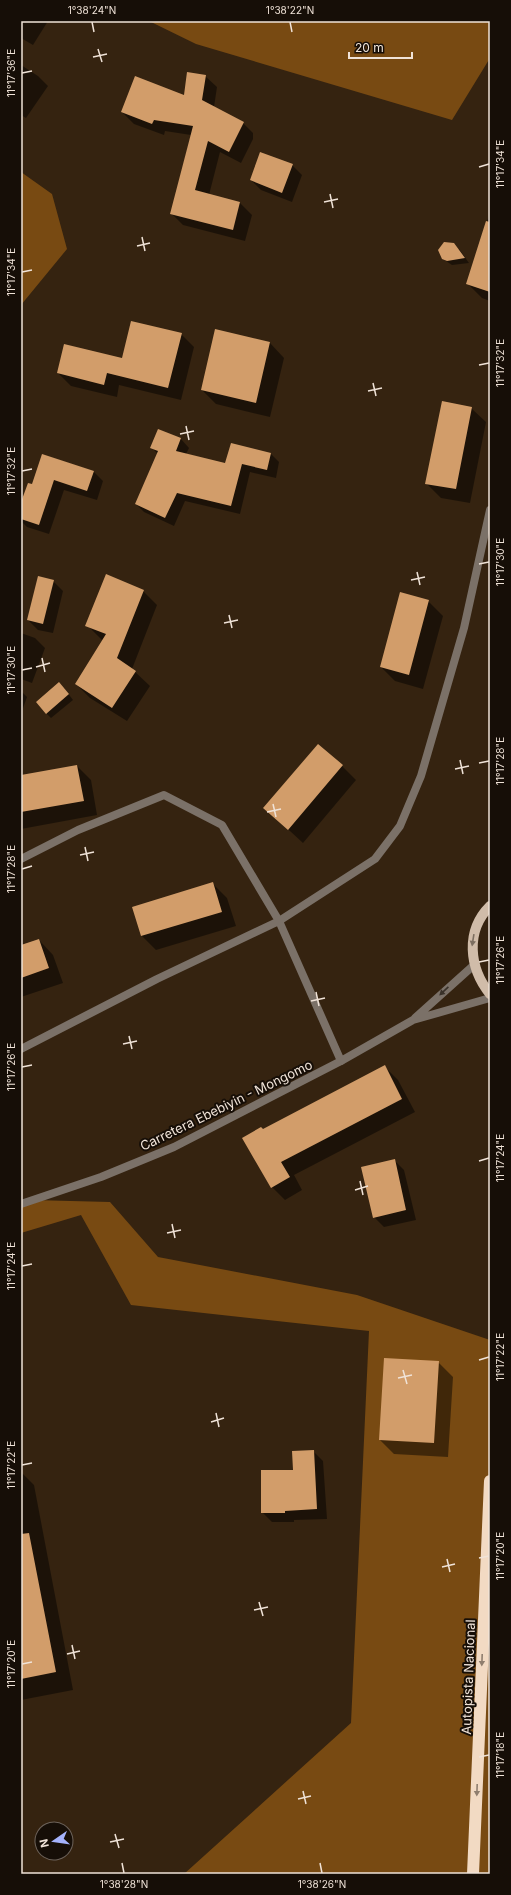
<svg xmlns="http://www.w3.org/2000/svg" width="511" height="1895" font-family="Inter,sans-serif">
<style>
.forest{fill:#784a12}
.shadow{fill:#0007}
.building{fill:#d29d6a}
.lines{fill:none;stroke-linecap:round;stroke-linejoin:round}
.minor{stroke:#7b7168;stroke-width:8}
.tertiary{stroke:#7b7168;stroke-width:8}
.primary{stroke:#d0bca9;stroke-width:10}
.motorway{stroke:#f2dac3;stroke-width:12}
.oneway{fill:#7c6e60}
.oneway2{fill:#393129}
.oneway3{fill:#8f7e6e}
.ticks{fill:none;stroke:#f0e3d8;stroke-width:1.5}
.labels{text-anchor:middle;stroke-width:4;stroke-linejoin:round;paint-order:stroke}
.street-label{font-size:13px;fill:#f0e3d8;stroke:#160e07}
.neatline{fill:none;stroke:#f0e3d8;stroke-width:1.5}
.ticks-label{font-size:10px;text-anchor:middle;fill:#f0e3d8}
</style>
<rect width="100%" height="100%" fill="#352310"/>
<path class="forest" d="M149,21H490V58L452,120L196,44Z
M21,172L52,194L67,249L21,305Z
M32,1200L110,1202L158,1257L357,1295L490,1340V1874H184L351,1723L369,1331L131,1305L81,1215L21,1233V1203Z"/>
<path class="shadow" d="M21,21H48L33,45L21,38Z
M21,65L38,76L48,86L26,118L21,115Z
M205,76L217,87L214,107L241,121L253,133V139L241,163L220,152L209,195L240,203L252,215L245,241L183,225L171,213L191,135L165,131L164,135L134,124L122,112L184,96Z
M292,165L302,175L292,202L261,190L251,180Z
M490,212V301L482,298L468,284Z
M459,249L469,263L452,265L443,259Z
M216,330L270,343L284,358L270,417L216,404L202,390Z
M181,334L194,347L181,400L119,385L117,397L71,386L58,373L122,359Z
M471,408L486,422L470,503L441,498L426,483Z
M159,430L181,439L189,448L186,454L226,464L271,454L279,462L276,478L250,472L240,514L185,501L174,526L144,512L136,504L158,454L151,447Z
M43,455L93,471L103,481L97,500L64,490L49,534L27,527L21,521V505L32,486Z
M53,581L63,591L53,633L38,630L28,620Z
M143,591L157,605L132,669L150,686L127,721L90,698L76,684L103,641L87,625Z
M428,601L443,616L423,689L395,681L381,667Z
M21,633L35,638L45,648L32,683L21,679Z
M64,688L73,700L51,718L46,713Z
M21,691L27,697L21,714Z
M77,766L91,780L97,815L21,829V776Z
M342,766L356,780L303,843L265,808Z
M213,884L227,898L236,926L156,950L142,936L134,908Z
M39,940L53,955L63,983L21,997V946Z
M385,1067L398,1080L415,1112L294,1175L302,1190L285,1200L272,1187L263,1130Z
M394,1160L404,1170L416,1220L384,1227L374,1217Z
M438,1362L453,1377L448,1457L394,1454L380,1440Z
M313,1451L323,1461L327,1519L294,1520V1522H272L262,1512L294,1471Z
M21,1472L34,1485L73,1690L21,1700Z"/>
<path class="building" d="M187,72L206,75L202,100L244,122L229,152L208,141L195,190L240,202L233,230L170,214L193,126L154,120L152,124L121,112L135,76L184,95Z
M260,152L293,164L282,193L250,180Z
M486,221L490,222V292L466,284Z
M444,242L454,243L465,258L447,261L442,259L438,250Z
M131,321L182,333L168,388L107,373L104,385L57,373L64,344L122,358Z
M215,329L270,342L256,403L201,390Z
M442,401L472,407L456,489L425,484Z
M158,429L181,438L176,451L225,463L231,443L271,453L267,470L242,464L231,506L177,493L165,518L135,504L158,451L150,448Z
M42,454L94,471L87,491L54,480L39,525L21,519V502L28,483L32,484Z
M106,574L144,590L117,658L136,671L112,708L75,684L106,634L85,626Z
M38,576L54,580L43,624L27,620Z
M400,592L429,600L409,675L380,667Z
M59,682L69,694L46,714L36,702Z
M318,744L343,765L288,830L263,808Z
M77,765L84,801L21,812V775Z
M213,882L222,912L141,936L132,907Z
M39,939L49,968L21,978V945Z
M385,1065L402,1099L281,1162L290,1177L271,1188L242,1138L261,1127L263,1129Z
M395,1159L406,1210L373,1218L361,1167Z
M384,1358L439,1361L434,1443L379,1440Z
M314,1450L317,1509L285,1511V1513H261V1470H293L292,1451Z
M29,1533L56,1672L21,1679V1534Z"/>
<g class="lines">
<path class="minor" d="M21,859L78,830L164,795L222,825L279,921L341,1061
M21,1049L157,979L279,921L375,859L400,826L421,776L464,628L490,510"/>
<path class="tertiary" d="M415,1018L474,965
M21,1204L101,1177L174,1147L341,1061L413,1020L490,998"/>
<path class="primary" d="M490,906C465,931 469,968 490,994"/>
<path class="motorway" d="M473,1874L490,1481"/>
</g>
<defs><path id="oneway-solid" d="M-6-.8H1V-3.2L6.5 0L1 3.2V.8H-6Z"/></defs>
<use class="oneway" href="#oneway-solid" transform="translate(473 940) rotate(99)"/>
<use class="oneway2" href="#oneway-solid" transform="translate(444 991) rotate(137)"/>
<g class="oneway3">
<use href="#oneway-solid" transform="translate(482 1660) rotate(92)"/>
<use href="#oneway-solid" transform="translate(477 1790) rotate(92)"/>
</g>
<path class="ticks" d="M92,22L94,32M290,22L292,32M98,49L102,62M93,57L107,54M22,73L32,71M479,167L489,164M330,194L333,208M324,202L338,199M142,237L145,251M137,246L150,243M22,272L32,270M479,365L489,363M373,383L376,396M368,391L382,388M186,426L189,440M180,434L194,431M22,471L32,469M479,564L489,562M417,572L420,585M411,580L425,577M229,615L232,628M224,623L238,620M42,658L45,672M36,667L50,663M22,670L32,668M460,760L463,774M479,763L489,761M455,769L469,766M273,804L276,817M267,812L281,809M85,847L88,861M80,855L94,852M22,869L32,866M479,962L489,960M316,992L319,1006M311,1001L325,998M129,1036L132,1049M123,1044L137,1041M22,1067L32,1065M479,1161L489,1158M360,1181L363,1195M355,1190L368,1186M172,1224L175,1238M167,1233L181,1230M22,1266L32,1264M479,1360L489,1357M403,1370L407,1384M398,1378L412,1375M216,1413L219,1427M211,1422L224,1418M22,1465L32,1463M479,1558L489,1556M447,1559L450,1572M442,1567L455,1564M259,1602L263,1616M254,1610L268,1607M72,1645L75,1659M67,1654L80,1651M22,1664L32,1662M479,1757L489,1755M303,1791L306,1804M298,1799L311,1796M115,1834L119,1848M110,1842L124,1839M122,1863L124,1873M320,1863L322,1873"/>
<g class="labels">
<g class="street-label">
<text transform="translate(226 1105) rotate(-26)" y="5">Carretera Ebebiyin - Mongomo</text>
<text transform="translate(468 1677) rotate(-88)" y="5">Autopista Nacional</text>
</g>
</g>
<rect width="511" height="1895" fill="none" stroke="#160e07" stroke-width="44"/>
<g transform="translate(54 1841) rotate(257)"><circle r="19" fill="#160e07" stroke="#6d635b"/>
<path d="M0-3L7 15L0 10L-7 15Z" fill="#a4b2fc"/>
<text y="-6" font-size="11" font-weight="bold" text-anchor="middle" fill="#f0e3d8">N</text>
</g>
<path d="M349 52v6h63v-6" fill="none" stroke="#f0e3d8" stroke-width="2"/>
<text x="355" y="52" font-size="12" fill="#f0e3d8" stroke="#160e07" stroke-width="3" paint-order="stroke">20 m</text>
<rect x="22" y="22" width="467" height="1851" class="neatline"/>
<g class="ticks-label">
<text x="92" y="14">1°38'24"N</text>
<text x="290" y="14">1°38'22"N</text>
<text transform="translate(11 73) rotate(-90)" y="4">11°17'36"E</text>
<text transform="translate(500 164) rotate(-90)" y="4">11°17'34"E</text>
<text transform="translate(11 272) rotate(-90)" y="4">11°17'34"E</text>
<text transform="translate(500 363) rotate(-90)" y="4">11°17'32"E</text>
<text transform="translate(11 471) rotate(-90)" y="4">11°17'32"E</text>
<text transform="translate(500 562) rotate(-90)" y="4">11°17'30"E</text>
<text transform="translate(11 670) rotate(-90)" y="4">11°17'30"E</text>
<text transform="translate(500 761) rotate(-90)" y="4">11°17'28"E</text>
<text transform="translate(11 869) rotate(-90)" y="4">11°17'28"E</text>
<text transform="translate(500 960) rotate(-90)" y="4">11°17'26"E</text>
<text transform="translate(11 1067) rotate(-90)" y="4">11°17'26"E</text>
<text transform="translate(500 1158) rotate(-90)" y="4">11°17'24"E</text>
<text transform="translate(11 1266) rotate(-90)" y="4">11°17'24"E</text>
<text transform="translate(500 1357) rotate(-90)" y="4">11°17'22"E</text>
<text transform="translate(11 1465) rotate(-90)" y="4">11°17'22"E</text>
<text transform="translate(500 1556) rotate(-90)" y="4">11°17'20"E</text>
<text transform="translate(11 1664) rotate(-90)" y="4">11°17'20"E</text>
<text transform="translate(500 1755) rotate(-90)" y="4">11°17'18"E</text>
<text x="124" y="1888">1°38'28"N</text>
<text x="322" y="1888">1°38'26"N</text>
</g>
</svg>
